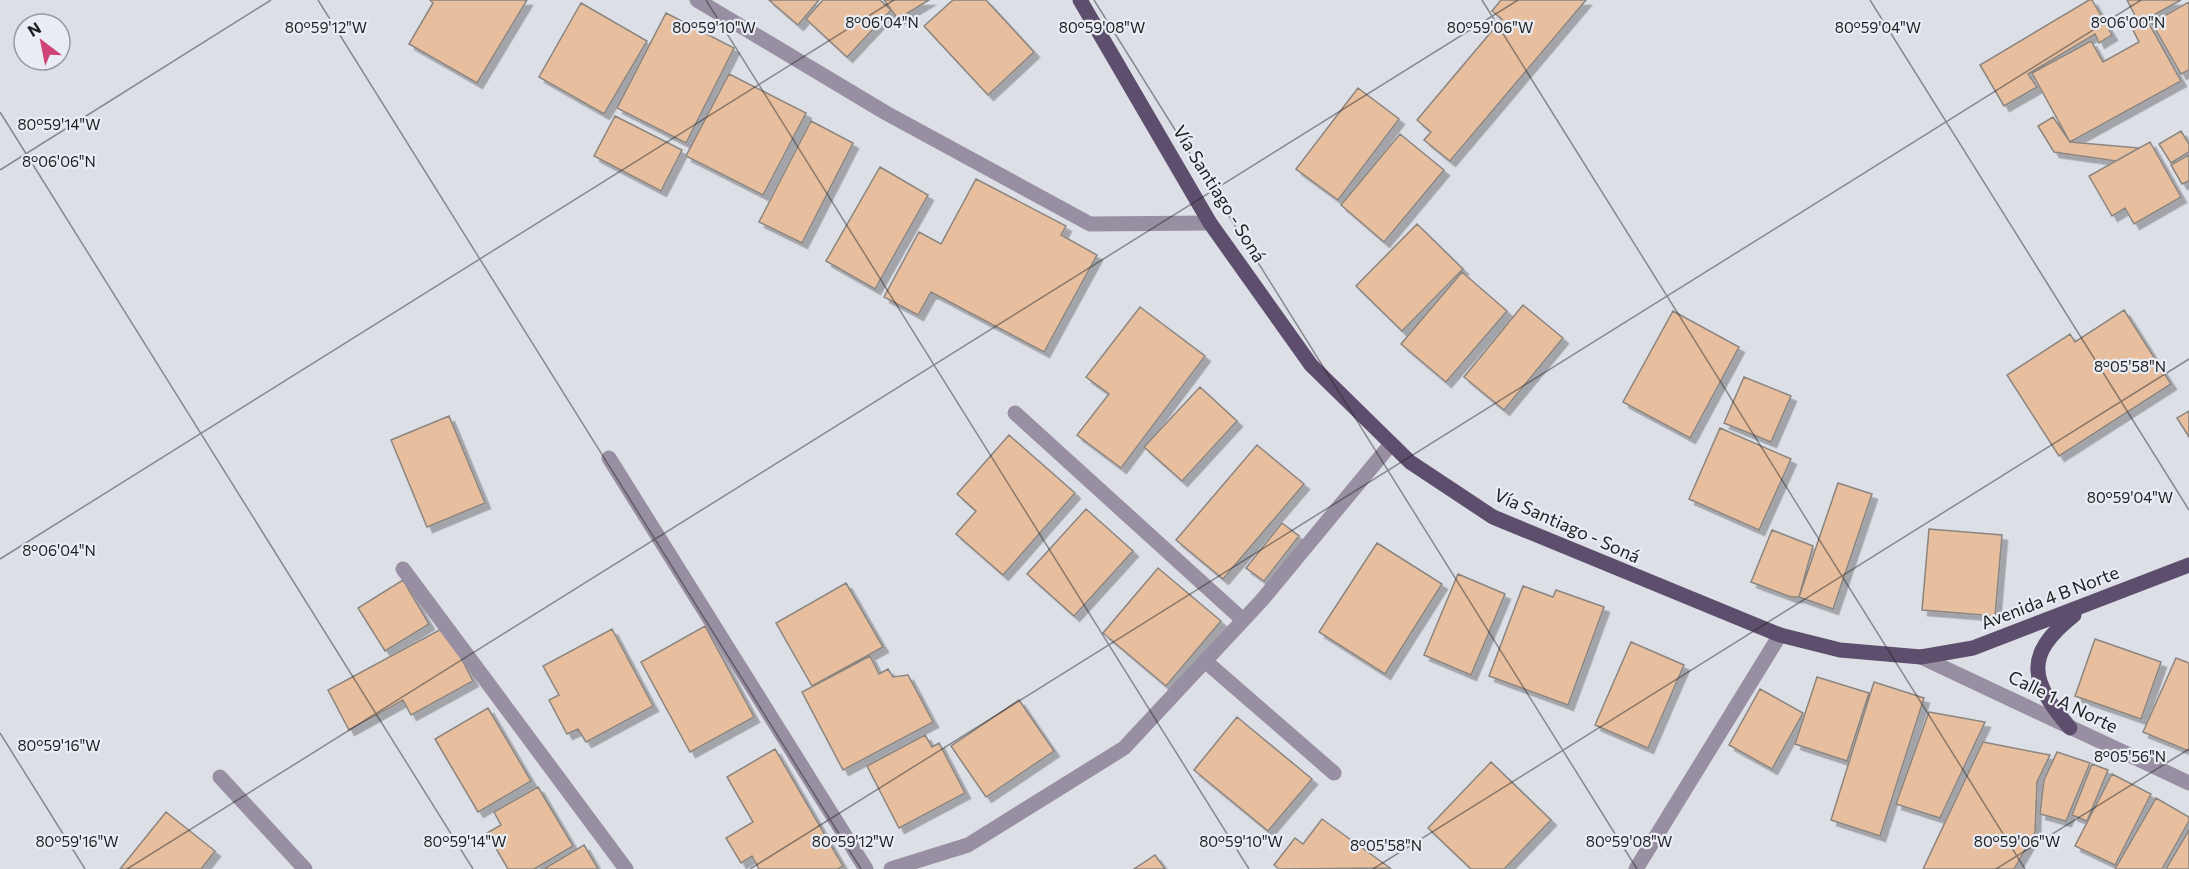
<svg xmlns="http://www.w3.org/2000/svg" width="2189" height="869" font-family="Commissioner,sans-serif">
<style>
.building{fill:#e7bf9f;stroke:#8b8580;stroke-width:1.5;filter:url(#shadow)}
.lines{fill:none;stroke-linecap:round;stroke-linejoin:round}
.minor{stroke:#998fa2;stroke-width:15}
.primary{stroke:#5e4e6d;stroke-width:15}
.ticks{fill:none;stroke:#1e1f22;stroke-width:1.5;stroke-opacity:0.45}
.labels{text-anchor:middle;stroke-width:4.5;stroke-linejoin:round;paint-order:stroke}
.street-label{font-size:18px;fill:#1e1f22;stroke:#eaecf4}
.ticks-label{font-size:15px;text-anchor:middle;fill:#1e1f22;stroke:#eaecf4;stroke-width:4.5;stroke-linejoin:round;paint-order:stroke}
</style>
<defs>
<filter id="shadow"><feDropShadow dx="5.5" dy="5.5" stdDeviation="0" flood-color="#0004"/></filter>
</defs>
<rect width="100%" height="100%" fill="#dddfe7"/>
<path class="building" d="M430,0H527L477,83L409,44L433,3Z
M769,0H819L798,25Z
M823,0H880L891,10L847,57L806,19Z
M884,0H929L898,19Z
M953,0H986L1034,52L988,95L924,26Z
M1501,0H1586L1450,161L1424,140L1431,132L1417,120L1502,19L1492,11Z
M2089,0H2092L2112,35L2099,43L2095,34L2028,74L2037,87L2004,106L1980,65Z
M2127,0H2181L2139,23Z
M2189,2V70L2181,74L2152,23Z
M581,3L647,41L604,114L539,77Z
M666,13L734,48L686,143L617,108Z
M2148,22L2181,81L2070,142L2032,73L2091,41L2103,62L2139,42L2133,30Z
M729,74L806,113L763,195L686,156Z
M1358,88L1399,119L1338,200L1296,169Z
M615,116L682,150L661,191L594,156Z
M2053,117L2070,142L2139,148L2116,161L2054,152L2038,126Z
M811,121L853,143L802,243L759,222Z
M2181,131L2189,144V152L2171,163L2159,144Z
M1400,134L1444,170L1384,242L1341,205Z
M2150,142L2181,197L2134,224L2125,208L2112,216L2089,176Z
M2189,155V181L2182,184L2171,165Z
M880,167L928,195L875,289L826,261Z
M976,179L1066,226L1061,235L1097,255L1044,352L931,292L918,315L884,297L919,232L941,244Z
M1417,224L1463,269L1402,331L1356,286Z
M1462,272L1507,311L1446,382L1401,344Z
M1523,305L1563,338L1504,410L1464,377Z
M1140,307L1205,356L1121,468L1077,435L1109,394L1086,377Z
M2124,310L2171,384L2059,456L2007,375L2070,334L2075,342Z
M1673,311L1739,347L1690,438L1623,402Z
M1744,377L1791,396L1771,442L1724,423Z
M1200,387L1237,421L1182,481L1144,447Z
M2189,411V437L2177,418Z
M449,416L485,503L427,527L391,440Z
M1720,428L1791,459L1759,530L1689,499Z
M1009,435L1075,493L1003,575L956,534L976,511L957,494Z
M1257,445L1304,484L1223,579L1176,540Z
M1838,483L1872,494L1833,609L1799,597Z
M1086,509L1133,551L1074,616L1027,574Z
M1282,523L1299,536L1264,581L1246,568Z
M1929,529L2002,535L1995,616L1922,610Z
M1772,530L1813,546L1799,597H1791L1751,582Z
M1377,543L1442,584L1385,674L1319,632Z
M1158,568L1221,621L1166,686L1103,633Z
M1458,574L1505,594L1471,675L1424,655Z
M403,580L429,624L385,651L358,608Z
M846,583L883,647L812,686L776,623Z
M1523,586L1553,597L1556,590L1604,607L1568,705L1489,676Z
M705,626L754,717L690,752L641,662Z
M445,627L473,681L411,715L403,700L349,730L328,690Z
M612,629L653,706L586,742L578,729L567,734L549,700L559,695L543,666Z
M2095,639L2161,662L2141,719L2075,696Z
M1631,642L1684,665L1648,748L1595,725Z
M870,656L879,674L888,669L893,677L908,675L933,722L843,770L802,692Z
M2176,658L2189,663V751L2143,732Z
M1817,677L1869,693L1847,761L1795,744Z
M1874,682L1924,698L1880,836L1831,820Z
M1760,689L1803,713L1772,769L1729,745Z
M1019,700L1054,751L986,797L951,746Z
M488,708L531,781L478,812L435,739Z
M1929,712L1985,722L1940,818L1896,804Z
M1237,717L1312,779L1268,831L1194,770Z
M925,735L932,747L939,743L965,793L899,828L867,766Z
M1983,742L2050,755L2037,782L2035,832L2014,869H1923Z
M775,749L843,866L838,869H759L752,856L741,863L726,838L753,822L727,777Z
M2057,752L2090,763L2066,821L2040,814L2044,780Z
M1491,762L1551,820L1504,869H1471L1428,828Z
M2092,764L2108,770L2087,821L2072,815Z
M2112,774L2151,794L2115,865L2075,846Z
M538,787L573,846L534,869H508L487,833L501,825L494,812Z
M2156,798L2189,817V821L2162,869H2115Z
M166,812L215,851L201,869H120Z
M1322,819L1390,868L1279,869L1274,865L1295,838L1303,844Z
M2189,830V869H2166Z
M584,845L598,869H544Z
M1155,855L1165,869H1134Z"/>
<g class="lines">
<path class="minor" d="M697,0L886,113L1090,224L1210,223
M1015,413L1243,620
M609,458L866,869
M403,569L626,869
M1921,657L2189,783
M1205,661L1334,773
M220,777L305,869
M891,869L968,845L1124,748L1262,600L1391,444
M1636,869L1780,635"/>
<path class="primary" d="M1080,0L1210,223L1311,365L1410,462L1493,517L1780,635L1840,650L1921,657L1973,648L2189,565
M2070,728C2031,682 2022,656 2074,615"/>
</g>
<path class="ticks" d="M318,0L861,869M706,0L1249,869M1094,0L1637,869M1482,0L2025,869M1870,0L2189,510M0,112L473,869M0,170L271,0M0,559L894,0M0,733L85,869M127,869L1518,0M750,869L2141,0M1373,869L2189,359M1996,869L2189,749"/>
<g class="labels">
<g class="street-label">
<text transform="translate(1219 194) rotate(58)" y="6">Vía Santiago - Soná</text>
<text transform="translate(1567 526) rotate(24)" y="6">Vía Santiago - Soná</text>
<text transform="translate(2050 598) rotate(-21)" y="6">Avenida 4 B Norte</text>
<text transform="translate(2063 702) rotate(26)" y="6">Calle 1 A Norte</text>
</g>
</g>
<g class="ticks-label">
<text x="882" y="28">8°06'04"N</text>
<text x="2128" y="28">8°06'00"N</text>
<text x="1102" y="33">80°59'08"W</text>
<text x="1878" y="33">80°59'04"W</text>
<text x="326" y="33">80°59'12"W</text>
<text x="714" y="33">80°59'10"W</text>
<text x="1490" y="33">80°59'06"W</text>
<text x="59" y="130">80°59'14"W</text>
<text x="59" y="167">8°06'06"N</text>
<text x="2130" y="372">8°05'58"N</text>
<text x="2130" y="503">80°59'04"W</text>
<text x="59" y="556">8°06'04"N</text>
<text x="59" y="751">80°59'16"W</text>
<text x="2130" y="762">8°05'56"N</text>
<text x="77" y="847">80°59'16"W</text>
<text x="465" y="847">80°59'14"W</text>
<text x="853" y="847">80°59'12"W</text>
<text x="1241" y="847">80°59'10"W</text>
<text x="1629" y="847">80°59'08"W</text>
<text x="2017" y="847">80°59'06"W</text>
<text x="1386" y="851">8°05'58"N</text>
</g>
<g transform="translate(42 42) rotate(328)"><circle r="28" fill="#eaecf4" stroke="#989aa0" stroke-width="1.5"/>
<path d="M0-4.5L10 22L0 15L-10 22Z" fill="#cf4477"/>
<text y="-9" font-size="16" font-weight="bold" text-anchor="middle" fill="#1e1f22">N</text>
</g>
</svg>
